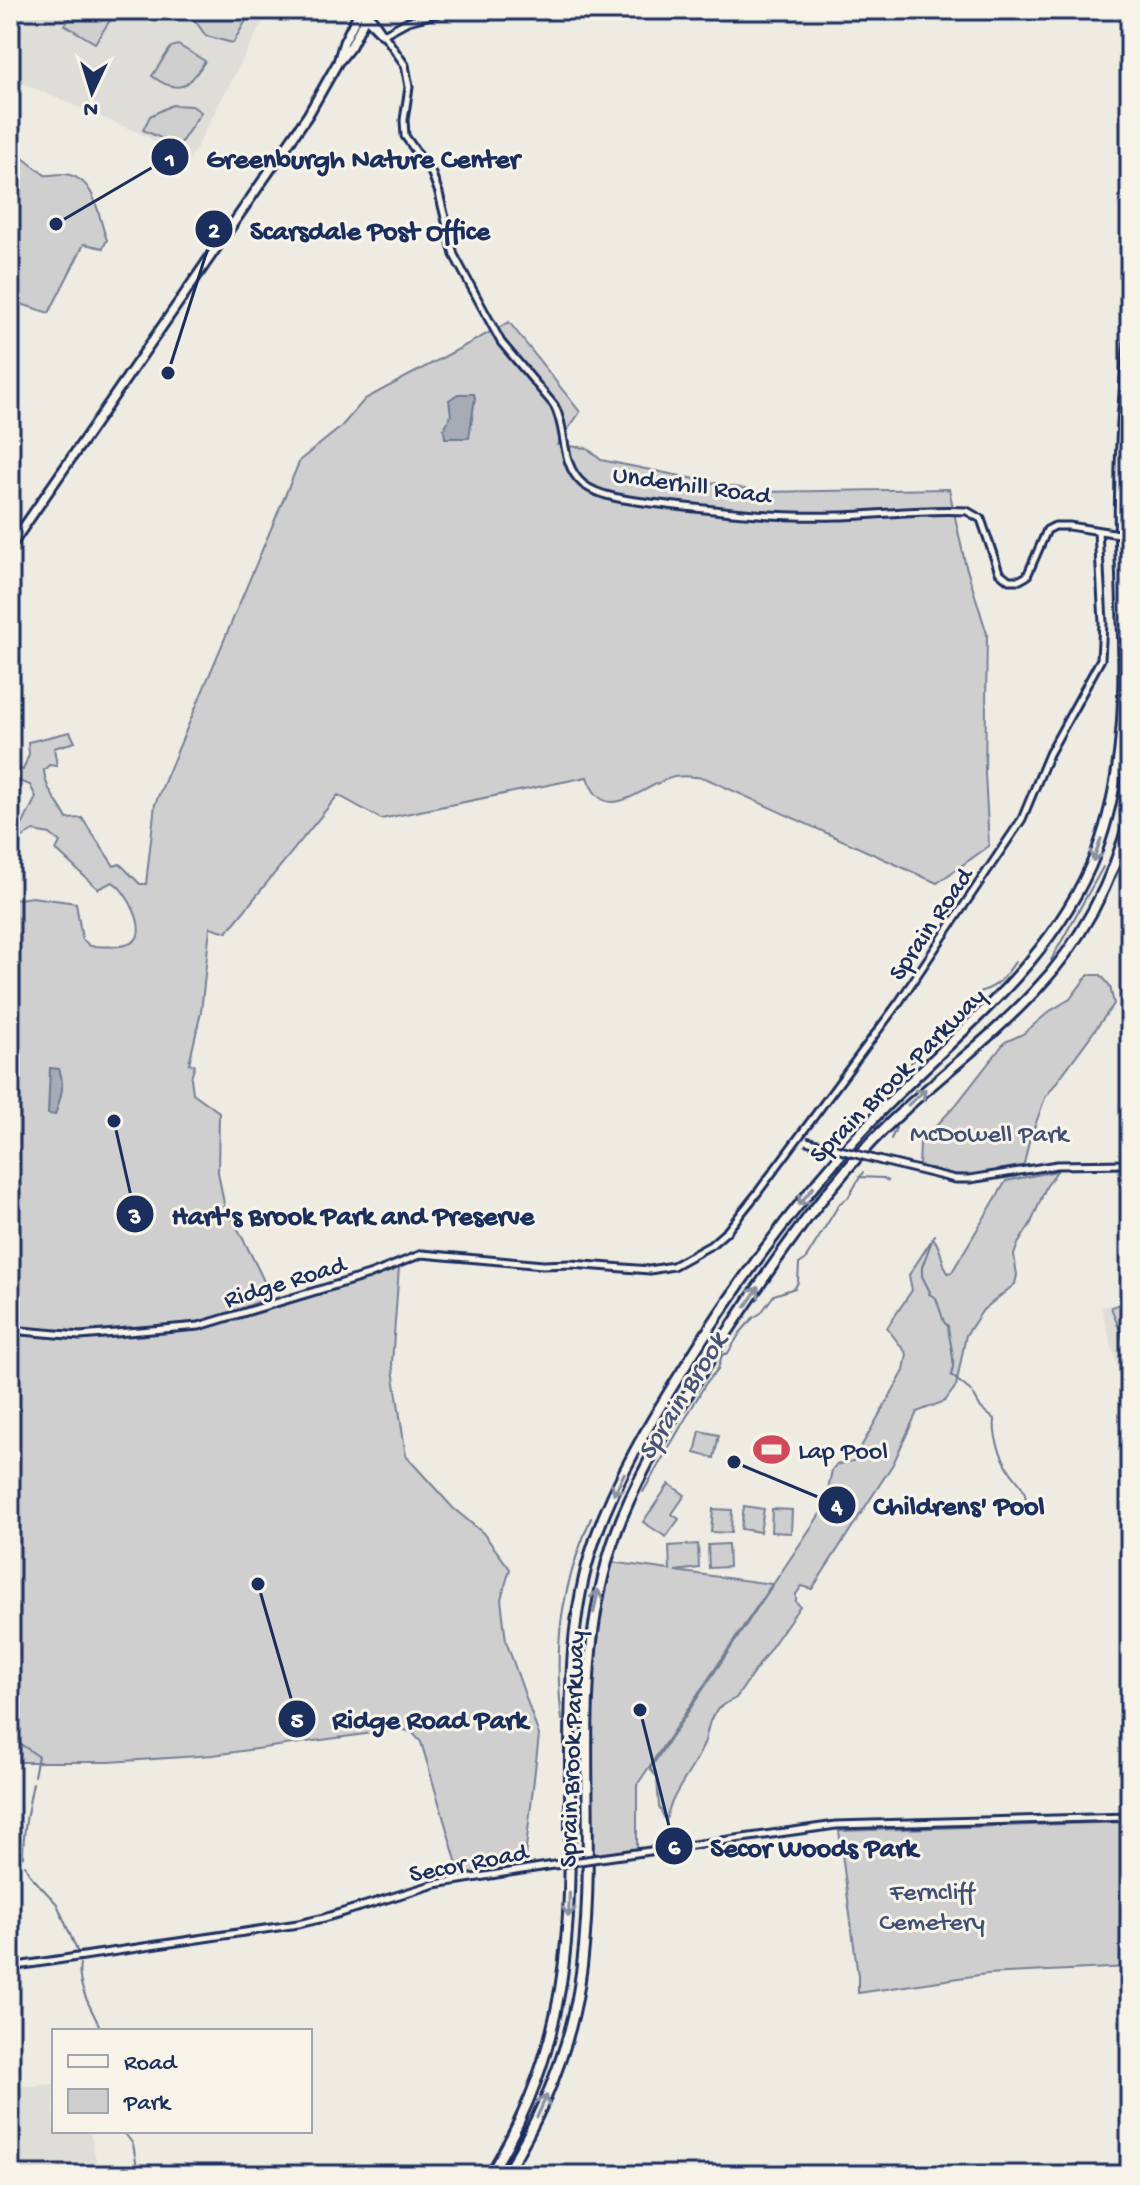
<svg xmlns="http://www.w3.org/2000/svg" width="1140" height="2185" font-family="'Gochi Hand',sans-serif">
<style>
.built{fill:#deddd8}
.green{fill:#cfcfcf;stroke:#757f96;stroke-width:2}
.water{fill:#a6abb5;stroke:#6e7992;stroke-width:2}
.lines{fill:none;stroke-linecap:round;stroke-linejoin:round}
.stream{stroke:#6e7992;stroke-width:2}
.minor-casing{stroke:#1b2f5e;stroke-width:11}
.major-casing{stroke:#1b2f5e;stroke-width:13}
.highway-casing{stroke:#1b2f5e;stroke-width:14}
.minor{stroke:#f7f3e8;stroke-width:5}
.major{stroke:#f7f3e8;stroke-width:7}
.highway{stroke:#f7f3e8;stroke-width:8}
.minor-bridge-casing{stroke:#1b2f5e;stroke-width:11;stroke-linecap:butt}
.minor-bridge{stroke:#f7f3e8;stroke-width:5}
.oneway{stroke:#8991a3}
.labels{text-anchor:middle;stroke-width:6;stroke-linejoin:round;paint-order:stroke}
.street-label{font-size:26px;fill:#1b2f5e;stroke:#f7f3e8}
.park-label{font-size:26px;fill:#3f4f75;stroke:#f7f3e8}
.poi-label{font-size:26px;fill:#1b2f5e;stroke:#f7f3e8;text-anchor:start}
.water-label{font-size:28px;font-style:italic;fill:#455478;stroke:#f7f3e8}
.leader{fill:none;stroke:#1b2f5e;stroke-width:3}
.callout-dot{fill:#1b2f5e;stroke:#f7f3e8;stroke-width:3}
.mark-label{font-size:24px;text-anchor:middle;font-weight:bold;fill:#fff}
.callout-label{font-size:28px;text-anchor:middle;font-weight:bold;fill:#1b2f5e;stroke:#f7f3e8;stroke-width:6;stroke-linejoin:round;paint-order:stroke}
</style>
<rect width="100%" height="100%" fill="#eeebe2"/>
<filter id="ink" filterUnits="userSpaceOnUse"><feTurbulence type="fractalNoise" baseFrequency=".0125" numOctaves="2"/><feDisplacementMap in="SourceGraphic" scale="16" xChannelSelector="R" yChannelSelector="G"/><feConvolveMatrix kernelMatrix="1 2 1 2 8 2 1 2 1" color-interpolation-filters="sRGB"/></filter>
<g filter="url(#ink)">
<path class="built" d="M10,10H269L188,163L148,137L10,78Z
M1130,1302V1412L1101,1307Z
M54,2084V2131H90L99,2175H10V2087Z"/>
<path class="green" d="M76,10H117L95,43L65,25Z
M195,10H252L233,43L206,36L196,22L190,18Z
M178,45L205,61C189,87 179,96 152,76L171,47Z
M172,105L192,106L201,112L180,144L176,145L143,130L150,116Z
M10,148L45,175C53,176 61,172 70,175C97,182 98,218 107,240L103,248L84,244L49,313L21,304L10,306Z
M509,322L580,412L557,445L587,448L601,460L760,492L949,489L965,563L987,634L985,774L989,846L937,883L705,778C695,777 683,775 674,777C641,785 605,829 587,777L381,819L338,795L227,932L210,927L201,1012L189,1064L195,1065L191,1078L193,1093L219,1112L218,1172L225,1209H228C235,1225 269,1286 270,1297L213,1320L77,1334L10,1329V900L32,897L76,903L82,939L90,946C101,946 125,949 134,941C149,930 125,887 112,882L98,889L56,850L60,842L50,834L33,831L21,838L14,832L23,824L36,797L30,785L10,778V765L23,770L29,754L28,742L70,732L75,742L54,748L57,766L49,765L44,770C45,790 58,801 67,819L82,818L114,866L120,864L140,884H146L155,804L300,460L340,428L365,399Z
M1088,975H1101L1110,986L1114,1004L1045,1098L1029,1142L1023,1168C980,1176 962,1179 919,1167L920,1143L926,1133L935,1127L955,1106L1005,1042L1023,1034L1050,1011L1070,999Z
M1057,1171L1046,1187L1031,1223L1018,1244L1014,1255L1017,1275L1015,1284L983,1310L966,1335L956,1386L945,1401L917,1412L893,1464L812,1589L802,1586L796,1594V1602L800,1606L793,1616L736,1698C728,1703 721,1704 715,1712C708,1721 708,1730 705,1741C695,1770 671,1791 666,1821L659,1807L657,1777L650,1769L824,1508L832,1470L836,1465L853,1461L904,1371L907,1354L887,1328L912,1290L909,1275L933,1238C942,1248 941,1262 948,1273L952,1272L1006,1181Z
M399,1267L392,1363L406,1456L453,1508L483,1533L510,1569L501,1599L506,1641L539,1735L524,1866L481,1874H460L421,1742L413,1733L402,1729L213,1755L109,1762H10V1334L76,1340L149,1332L193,1330L320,1291L367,1279Z
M1120,1304L1130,1305L1129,1352L1127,1350L1111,1307Z
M700,1431L719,1435L714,1458L695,1453Z
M669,1484L685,1495L672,1514L679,1519L666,1537L643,1522Z
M744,1506L764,1509L760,1532L741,1529Z
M713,1509L732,1510L731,1533L711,1532Z
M772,1509L792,1510L791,1533L771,1532Z
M698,1544L699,1568L675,1571L772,1584L637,1785V1849L593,1855C592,1757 587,1658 611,1562L670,1570L669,1546Z
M728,1544L729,1567L709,1568L708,1545Z
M1130,1822V1967L986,1974L858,1993V1976L839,1831Z"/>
<path class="water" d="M458,394H474L475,398L469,438H445L444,429L451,415L449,400Z
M50,1068L59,1069C66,1086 60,1099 55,1115L48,1114Z"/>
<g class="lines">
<path class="stream" d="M1051,960L1103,867
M911,1063L982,991C999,986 1005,976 1015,962
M891,1139L896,1128
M859,1177L883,1178L888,1181
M934,1235L922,1267V1276L930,1292L929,1294L936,1298L944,1322L948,1326C949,1341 957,1362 951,1375L972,1392L981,1408L995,1420C993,1436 1001,1456 1010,1471C1017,1482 1024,1485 1026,1499
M643,1492L706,1383L718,1369L722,1355L728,1353L740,1333L753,1318L761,1313L774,1295L795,1288L798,1282L799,1264L805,1260L840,1203L848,1198L863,1172
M562,1720C553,1643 561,1589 591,1518
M10,1737L38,1756L34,1776
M23,1857C23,1832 28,1808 33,1783
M25,1865L30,1875L57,1904L78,1953
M80,1964C76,1985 92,2010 101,2029L104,2031
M123,2131L133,2144L137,2167L145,2175"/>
<defs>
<path id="minor" d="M368,12L405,65L409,87L404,120L405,136L432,174L439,193L454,255L501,342L554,405C568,430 559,463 583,484C602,499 638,501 660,504C719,511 779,518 838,516C881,515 925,508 967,511L981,519L999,572L1009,580H1020L1027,576L1047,530L1055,526H1069L1113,533
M363,16L381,34
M382,35L408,21L450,10
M882,1161L955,1179H970L1057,1165L1130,1164
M10,1330L80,1336L199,1326L369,1275L422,1254L543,1265L571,1264L650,1270L673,1266L711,1245L727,1231L755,1196L899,1002L1022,819L1049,754L1101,659L1103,623L1098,531
M593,1859L836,1825L1130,1817
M10,1967L298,1924L324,1918L435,1884L528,1869"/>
<path id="major" d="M340,60L351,46L369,10
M10,547L308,115L338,62L344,42L360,10"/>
<path id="highway" d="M490,2175C576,2035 570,1919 570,1762C570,1687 570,1611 595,1539C616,1479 650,1422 684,1368C740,1278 803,1193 876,1116C956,1032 1052,965 1096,853C1134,753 1122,643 1120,539C1119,471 1122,403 1130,335
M505,2175C541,2117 568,2055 579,1987C605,1825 558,1655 629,1501C655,1444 689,1392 723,1339C766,1274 810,1209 863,1151C915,1093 981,1049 1034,992C1081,943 1113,881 1130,816"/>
</defs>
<use href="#minor" class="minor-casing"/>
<use href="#major" class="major-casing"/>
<use href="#highway" class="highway-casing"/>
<use href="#minor" class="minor"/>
<use href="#major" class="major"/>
<use href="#highway" class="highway"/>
<defs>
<path id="minor-bridge" d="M1113,533L1130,536
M806,1141L882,1161
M528,1869L593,1859"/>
</defs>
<use href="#minor-bridge" class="minor-bridge-casing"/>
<use href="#minor-bridge" class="minor-bridge"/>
</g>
<defs><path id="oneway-shaft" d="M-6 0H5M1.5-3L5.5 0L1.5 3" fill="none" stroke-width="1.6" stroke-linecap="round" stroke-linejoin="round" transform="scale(2)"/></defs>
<g class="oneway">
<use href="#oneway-shaft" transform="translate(1097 850) rotate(110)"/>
<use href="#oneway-shaft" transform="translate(917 1097) rotate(-42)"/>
<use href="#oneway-shaft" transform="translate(806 1196) rotate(129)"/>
<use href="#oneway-shaft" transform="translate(752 1297) rotate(-56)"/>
<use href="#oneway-shaft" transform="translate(619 1484) rotate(116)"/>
<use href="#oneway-shaft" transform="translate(596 1601) rotate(-79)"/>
<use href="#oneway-shaft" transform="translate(569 1905) rotate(92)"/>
<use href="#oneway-shaft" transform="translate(542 2106) rotate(-66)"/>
</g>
</g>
<defs>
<symbol id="stadium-bare" viewBox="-9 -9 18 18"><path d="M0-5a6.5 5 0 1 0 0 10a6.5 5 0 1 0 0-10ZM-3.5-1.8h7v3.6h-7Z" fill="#d1495b" stroke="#f7f3e8" stroke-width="2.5" paint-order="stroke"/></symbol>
</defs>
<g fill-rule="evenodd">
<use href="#stadium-bare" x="746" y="1424" width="51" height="51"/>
</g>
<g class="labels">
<g class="street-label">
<text transform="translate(692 483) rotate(8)" y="9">Underhill Road</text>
<text transform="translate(929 923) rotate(-56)" y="9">Sprain Road</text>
<text transform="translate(896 1074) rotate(-45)" y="9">Sprain Brook Parkway</text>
<text transform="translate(284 1280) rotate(-17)" y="9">Ridge Road</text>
<text transform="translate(570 1749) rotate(-88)" y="9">Sprain Brook Parkway</text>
<text transform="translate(468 1861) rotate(-11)" y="9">Secor Road</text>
</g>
<g class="park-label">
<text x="989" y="1141">McDowell Park</text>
<text x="932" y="1899">Ferncliff<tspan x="932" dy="30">Cemetery</tspan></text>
</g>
<g class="poi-label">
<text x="798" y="1458">Lap Pool</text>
</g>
<g class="water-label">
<text transform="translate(680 1395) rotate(-58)" y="10">Sprain Brook</text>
</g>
</g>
<path class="leader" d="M56 224L170 157M168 373L214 229M114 1121L135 1214M734 1462L837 1505M258 1584L297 1719M640 1710L674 1846"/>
<g class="callout-dot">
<circle cx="56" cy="224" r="8"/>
<circle cx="168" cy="373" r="8"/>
<circle cx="114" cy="1121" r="8"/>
<circle cx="734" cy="1462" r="8"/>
<circle cx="258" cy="1584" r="8"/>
<circle cx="640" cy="1710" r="8"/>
<circle cx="170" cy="157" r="20"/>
<circle cx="214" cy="229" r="20"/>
<circle cx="135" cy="1214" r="20"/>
<circle cx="837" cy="1505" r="20"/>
<circle cx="297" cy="1719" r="20"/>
<circle cx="674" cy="1846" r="20"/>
</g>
<g class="mark-label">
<text x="170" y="166">1</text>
<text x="214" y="237">2</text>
<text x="135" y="1223">3</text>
<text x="837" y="1513">4</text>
<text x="297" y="1727">5</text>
<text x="674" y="1854">6</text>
</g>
<g class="callout-label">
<text x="363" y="167">Greenburgh Nature Center</text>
<text x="370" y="239">Scarsdale Post Office</text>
<text x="353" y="1224">Hart's Brook Park and Preserve</text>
<text x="959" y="1514">Childrens' Pool</text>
<text x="430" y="1728">Ridge Road Park</text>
<text x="814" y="1856">Secor Woods Park</text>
</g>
<rect width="1140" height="2185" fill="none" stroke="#f7f3e8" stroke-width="40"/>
<rect x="20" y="20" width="1100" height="2145" fill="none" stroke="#1b2f5e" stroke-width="3" filter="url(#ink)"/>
<rect x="52" y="2029" width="260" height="104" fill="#f7f3e8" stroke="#9fa5b1" stroke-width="2"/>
<rect x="68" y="2055" width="40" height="12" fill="#f7f3e8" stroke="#9fa5b1" stroke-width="2"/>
<text x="124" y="2069" font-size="24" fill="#1b2f5e">Road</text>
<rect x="68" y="2089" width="40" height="24" fill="#cfcfcf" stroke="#9fa5b1" stroke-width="2"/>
<text x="124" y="2109" font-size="24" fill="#1b2f5e">Park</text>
<g transform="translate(92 92) rotate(184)" stroke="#f7f3e8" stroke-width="6" paint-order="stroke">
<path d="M0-6L14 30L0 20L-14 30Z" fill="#1b2f5e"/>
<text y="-12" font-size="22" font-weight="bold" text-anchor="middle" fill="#1b2f5e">N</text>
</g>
</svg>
